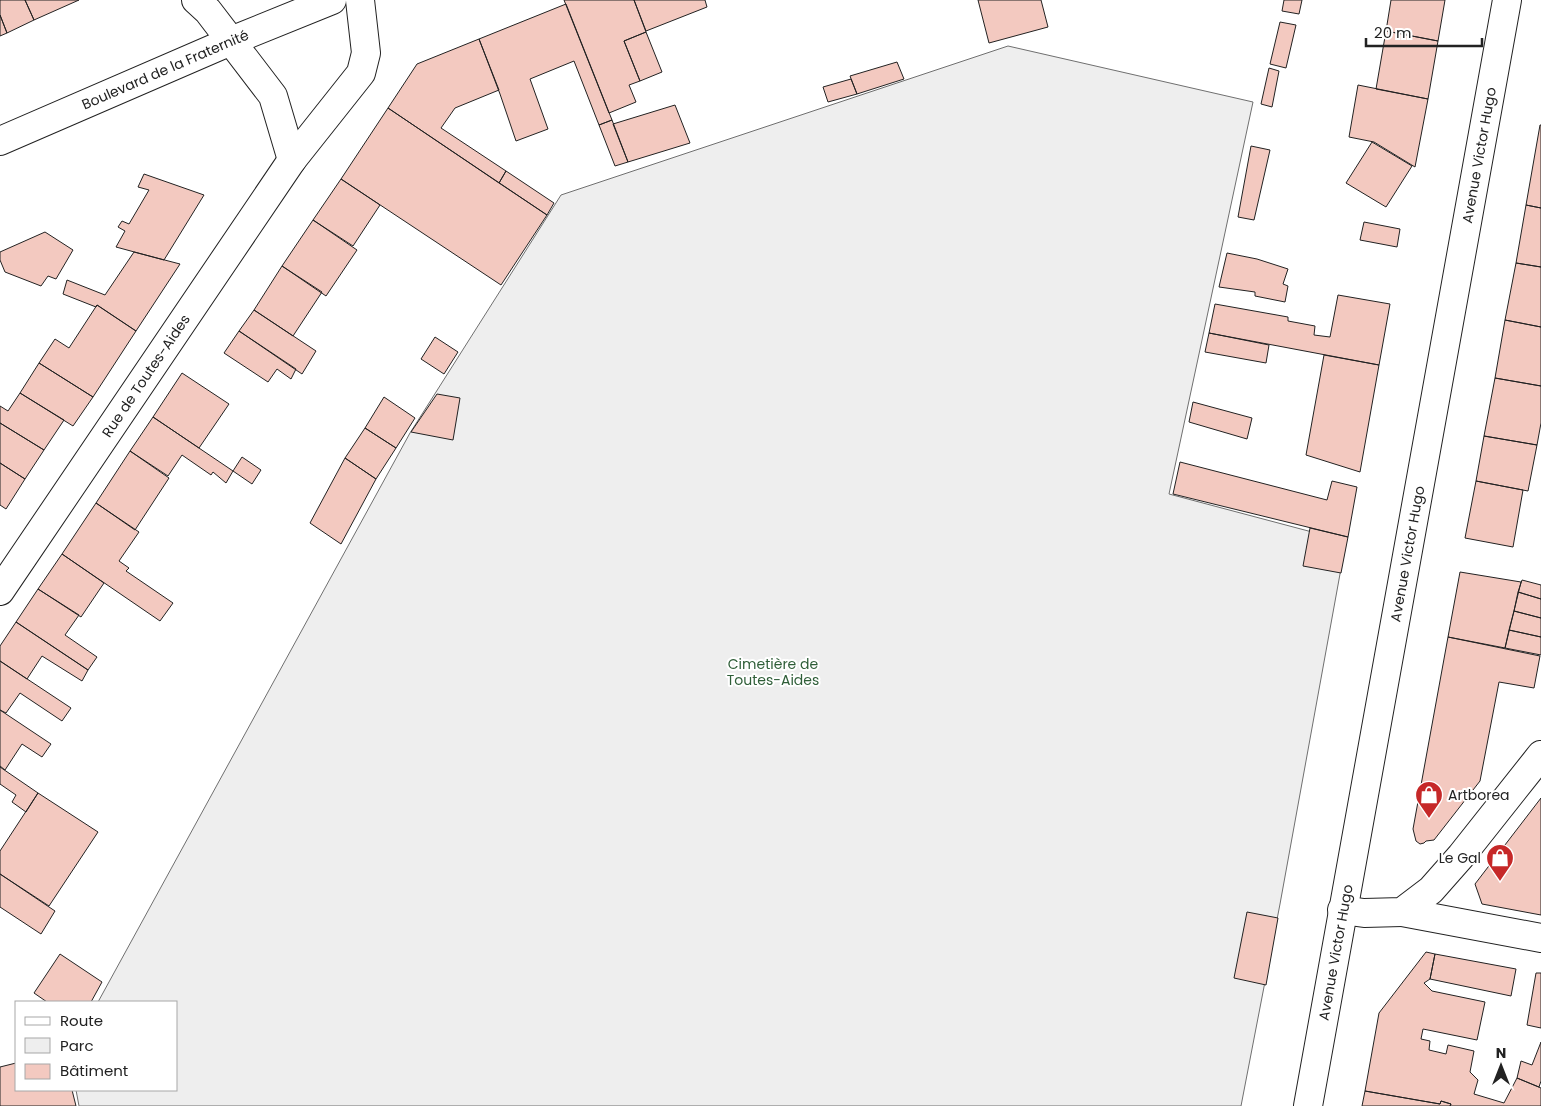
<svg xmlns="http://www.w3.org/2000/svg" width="1541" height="1106" font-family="Poppins,sans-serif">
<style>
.green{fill:#eee;stroke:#6f6f6f}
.building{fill:#f3c9c0;stroke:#222}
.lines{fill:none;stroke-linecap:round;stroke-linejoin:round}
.street-casing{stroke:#222;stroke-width:30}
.secondary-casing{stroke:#222;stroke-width:30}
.street{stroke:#fff;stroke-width:28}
.secondary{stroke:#fff;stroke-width:28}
.labels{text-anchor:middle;stroke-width:4;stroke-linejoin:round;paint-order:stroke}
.street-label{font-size:14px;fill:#222;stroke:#fff}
.park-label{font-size:14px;fill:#2f5e38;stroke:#fff}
.poi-label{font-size:14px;fill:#222;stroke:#fff;text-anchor:start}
</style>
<rect width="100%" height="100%" fill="#fff"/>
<path class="green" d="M1008,46L1253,102L1169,494L1346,541L1280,904L1241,1106H79L76,1090H176V1002H98L410,433L561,195Z"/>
<path class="building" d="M0,0H25L34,20L7,33L0,15Z
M25,0H79L34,20Z
M564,0H634L646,32L624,41L640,81L629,85L636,102L609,113Z
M634,0H705L707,7L646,31Z
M978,0H1041L1048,27L989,43Z
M1284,0H1302L1299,14L1282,11Z
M1391,0H1445L1438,41L1386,31Z
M566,4L612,120L599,125L574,61L530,79L548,129L516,141L500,94L479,39Z
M0,15L7,33L0,36Z
M1280,22L1296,25L1286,68L1270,64Z
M1386,31L1438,41L1428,99L1376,89Z
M646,32L662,72L640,81L624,41Z
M479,39L499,90L455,108L441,128L506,171L499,183L388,108L417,64Z
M897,62L904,79L857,94L850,76Z
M1269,68L1279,71L1272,107L1261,104Z
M851,79L857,94L828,102L823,87Z
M1358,85L1428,99L1415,167L1374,142L1349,137Z
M675,105L690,143L628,162L613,124Z
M388,108L547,215L501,285L341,179Z
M612,120L628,162L615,166L599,125Z
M1540,125H1541V208L1526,205Z
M1372,142L1412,166L1386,207L1346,183Z
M1251,146L1270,150L1254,220L1238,217Z
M506,171L554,203L547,215L499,183Z
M144,174L204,195L164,260L116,247L125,231L118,227L122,221L129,224L149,190L138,187Z
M341,179L380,205L353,246L313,220Z
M1526,205L1541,208V267L1516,263Z
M313,220L357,250L326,296L282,266Z
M1364,222L1400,229L1397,247L1360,240Z
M45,232L73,250L56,279L48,276L41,286L5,272L0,260V252Z
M134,252L180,264L136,331L97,305L96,307L63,294L67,280L105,295Z
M1227,253L1257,259L1288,269L1283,284L1288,286L1285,302L1255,296V292L1219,287Z
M1516,263L1541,267V327L1505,320Z
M282,266L322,292L293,336L254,310Z
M1338,295L1390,304L1379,365L1209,333L1215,304L1288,317V321L1315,326L1314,335L1330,337Z
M97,305L136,331L93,397L39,363L55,339L69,348Z
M254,310L316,351L302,374L239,331Z
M1505,320L1541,327V386L1495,378Z
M239,331L296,369L291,379L277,369L268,382L224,353Z
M1209,333L1269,345L1266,363L1205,352Z
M435,337L458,352L444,374L421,359Z
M1324,355L1379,365L1360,472L1306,455Z
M39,363L93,397L73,426L20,393Z
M182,373L229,404L199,448L153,417Z
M1495,378L1541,386V423L1537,445L1484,436Z
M20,393L64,420L44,450L0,423V406L8,411Z
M437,394L460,398L453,440L411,432Z
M384,397L415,418L396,448L365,428Z
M1193,402L1252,418L1247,439L1189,422Z
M153,417L233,471L226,483L213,472L211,475L182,455L168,476L130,451Z
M0,423L44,450L25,479L0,463Z
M365,428L396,448L376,479L345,458Z
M1484,436L1537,445L1528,491L1476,481Z
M130,451L169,478L135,530L96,503Z
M242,457L261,470L252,484L233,471Z
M345,458L376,479L341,544L310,523Z
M1180,462L1327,500L1332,481L1357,487L1348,537L1173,494Z
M0,463L25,479L6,509L0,505Z
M1476,481L1523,490L1513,547L1465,538Z
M96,503L139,532L119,561L129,568L126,571L173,603L160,621L62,554Z
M1310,528L1348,537L1341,573L1303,566Z
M62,554L104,583L81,617L38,589Z
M1460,572L1521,582L1505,648L1448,637Z
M1522,580L1541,585V599L1518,592Z
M38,589L79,615L65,635L97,657L88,670L16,622Z
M1518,592L1541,599V618L1514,611Z
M1514,611L1541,618V637L1509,630Z
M16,622L88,670L82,681L42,656L27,679L0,661V646Z
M1509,630L1541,637V655L1505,648Z
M1448,637L1540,656L1534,688L1499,682L1480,781L1434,840L1426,841L1424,843L1420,844L1416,841L1413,829Z
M0,661L71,708L62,721L20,693L6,713L0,710Z
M0,710L51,744L42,757L22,744L5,770L0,766Z
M0,767L38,793L26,812L12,802L16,795L0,784Z
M38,793L98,832L49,906L0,874V851Z
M1541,798V915L1482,904L1475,884Z
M0,874L55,911L41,934L0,907Z
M1247,912L1278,918L1266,985L1234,978Z
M1426,952L1435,954L1430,979L1424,983L1432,991L1485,1002L1477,1040L1423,1029L1421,1039L1430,1041L1429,1050L1446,1054L1448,1045L1474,1051L1470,1072L1478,1080L1474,1094L1504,1103L1517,1078L1541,1088V1106H1450L1451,1104L1441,1101L1440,1104L1365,1091L1379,1013Z
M60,954L102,982L91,1002H47L34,993Z
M1435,954L1516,969L1511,996L1430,979Z
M1536,973H1541V1028L1527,1025Z
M1541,1042V1081L1539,1087L1517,1078L1521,1061L1532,1065Z
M16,1063V1090H72L76,1106H0V1067Z
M1365,1091L1440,1104L1441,1101L1451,1104L1450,1106H1362Z"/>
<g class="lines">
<defs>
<g id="street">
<path d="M196,0L208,11L273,96L292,160"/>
<path id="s1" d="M0,591L292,160L361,73L366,53L360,0"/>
<path d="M1342,910L1364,913L1402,912L1431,890L1461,856L1541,755"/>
<path d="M1402,912L1541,938"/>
</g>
<g id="secondary">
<path id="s2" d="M0,141L231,41L332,0"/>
<path id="s3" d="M1308,1106L1507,0"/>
</g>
</defs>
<use href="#street" class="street-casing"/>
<use href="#secondary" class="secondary-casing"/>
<use href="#street" class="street"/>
<use href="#secondary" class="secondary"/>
</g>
<defs>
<symbol id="shop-pin" viewBox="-11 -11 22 30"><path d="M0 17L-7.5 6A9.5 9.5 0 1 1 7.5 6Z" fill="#c62828" stroke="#fff"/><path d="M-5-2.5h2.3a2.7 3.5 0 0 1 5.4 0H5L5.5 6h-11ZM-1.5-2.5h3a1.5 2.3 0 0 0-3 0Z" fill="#fff"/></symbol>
</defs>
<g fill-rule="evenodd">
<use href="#shop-pin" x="1413" y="779" width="32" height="43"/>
<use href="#shop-pin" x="1484" y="842" width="32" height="43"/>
</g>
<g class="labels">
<g class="street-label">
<text dy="5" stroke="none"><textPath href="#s2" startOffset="180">Boulevard de la Fraternité</textPath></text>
<text dy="5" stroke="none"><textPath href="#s3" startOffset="966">Avenue Victor Hugo</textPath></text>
<text dy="5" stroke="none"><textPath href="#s1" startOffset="260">Rue de Toutes-Aides</textPath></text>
<text dy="5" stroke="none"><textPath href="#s3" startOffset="561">Avenue Victor Hugo</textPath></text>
<text dy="5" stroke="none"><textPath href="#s3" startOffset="156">Avenue Victor Hugo</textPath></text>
</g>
<g class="park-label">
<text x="773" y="669">Cimetière de<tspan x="773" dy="16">Toutes-Aides</tspan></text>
</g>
<g class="poi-label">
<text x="1448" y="800">Artborea</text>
<text x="1481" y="863" text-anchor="end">Le Gal</text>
</g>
</g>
<rect x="15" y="1001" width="162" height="90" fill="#ffffff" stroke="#a7a7a7"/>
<rect x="25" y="1017" width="25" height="8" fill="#ffffff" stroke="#a7a7a7"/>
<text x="60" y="1026" font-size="15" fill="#222222">Route</text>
<rect x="25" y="1038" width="25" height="15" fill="#eeeeee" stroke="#a7a7a7"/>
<text x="60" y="1051" font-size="15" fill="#222222">Parc</text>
<rect x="25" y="1064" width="25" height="15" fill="#f3c9c0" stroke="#a7a7a7"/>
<text x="60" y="1076" font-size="15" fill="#222222">Bâtiment</text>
<g transform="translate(1501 1066)" stroke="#ffffff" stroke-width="4" paint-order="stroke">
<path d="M0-4L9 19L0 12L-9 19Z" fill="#222222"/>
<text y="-8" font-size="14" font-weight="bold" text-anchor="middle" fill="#222222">N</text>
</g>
<path d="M1366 38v8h116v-8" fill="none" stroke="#222222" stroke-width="2.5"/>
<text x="1374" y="38" font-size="15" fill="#222222" stroke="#ffffff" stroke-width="4" paint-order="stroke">20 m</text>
</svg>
